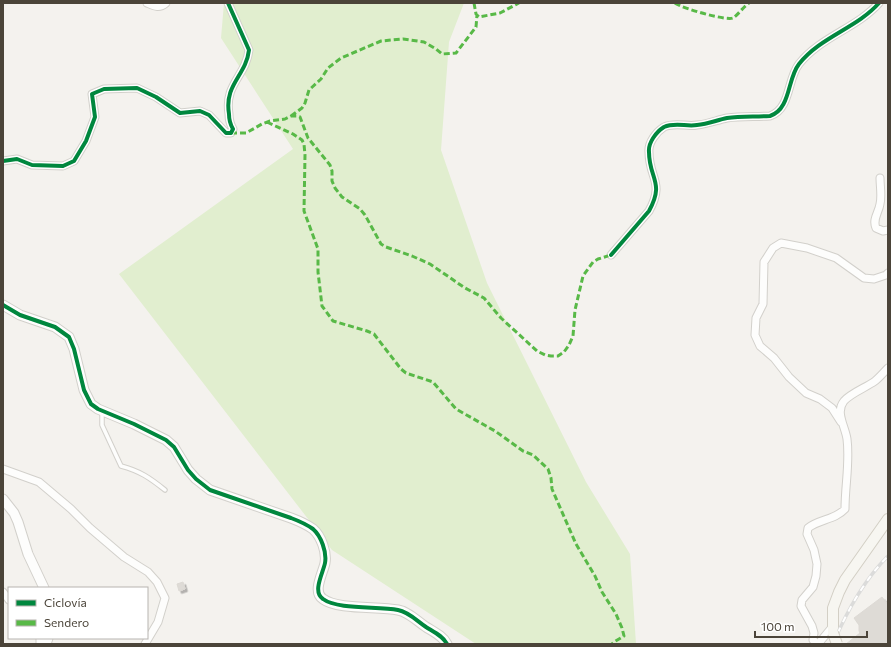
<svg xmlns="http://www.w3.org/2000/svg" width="891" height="647" font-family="Commissioner,sans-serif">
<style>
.green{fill:#e1eecf}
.building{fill:#dedbd6;stroke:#dcd9d4;filter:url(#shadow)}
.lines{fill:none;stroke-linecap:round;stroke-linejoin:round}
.service-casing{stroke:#d2d0cb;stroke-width:5.5}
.minor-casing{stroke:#d2d0cb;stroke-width:9}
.tertiary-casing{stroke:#d2d0cb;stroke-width:11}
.secondary-casing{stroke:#d3cfc5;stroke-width:12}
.service{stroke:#fdfdfc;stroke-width:3.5}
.minor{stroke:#fdfdfc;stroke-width:7}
.tertiary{stroke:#fdfdfc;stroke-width:9}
.secondary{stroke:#f7f6f1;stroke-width:10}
.rail-casing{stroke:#dbdbda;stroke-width:3.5}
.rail{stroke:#fff;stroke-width:2;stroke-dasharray:6;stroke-linecap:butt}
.secondary-bridge-casing{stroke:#d3cfc5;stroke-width:12;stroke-linecap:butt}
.secondary-bridge{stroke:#f7f6f1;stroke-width:10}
.quiet{stroke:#58b947;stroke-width:3;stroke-dasharray:6 3;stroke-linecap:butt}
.cycleway-casing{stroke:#fff;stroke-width:6}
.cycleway{stroke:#00873e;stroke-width:4}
</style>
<defs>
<filter id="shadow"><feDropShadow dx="2.5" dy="2.5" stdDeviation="0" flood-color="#0004"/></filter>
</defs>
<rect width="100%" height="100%" fill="#f4f2ee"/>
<path class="green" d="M224,3H464L449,42L441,150L487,283L586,482L630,554L636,644H476L332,550L119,274L293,149L221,38Z"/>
<path class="building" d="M183,582L185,589L179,591L177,584Z
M882,597L888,605V644H846L860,633L859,631V625L854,618Z"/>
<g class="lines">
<defs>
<path id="service" d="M102,412V425L121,466C140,471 150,478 165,490"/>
<path id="minor" d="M147,3C154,6 159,9 166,3
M3,161L17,159L32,165L63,166L74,161L86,141L95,117L92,94L104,89L137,88L156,97L180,113L200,111L209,115L226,133H231L233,129C230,124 229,120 229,114C224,84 246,76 249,50L228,3
M880,178C880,186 882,196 880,204C879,212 872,219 876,228L883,231L888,230
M611,255L649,211C665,182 649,179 649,152C648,143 656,132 664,127C675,122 687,127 697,125C708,124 717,120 727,118C741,116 756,117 770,116C791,109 787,79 799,64C820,37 857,28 879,3
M841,422L832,408L820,399L806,393L789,377L774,358L760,346L755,335L756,318L763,304L764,262L773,248L781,243L807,248L836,258L864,278L874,279L886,275L888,273
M3,469L39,482L71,509L90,528L124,557L148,572L157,582L165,598L158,622L145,644
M3,592L9,600
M833,626L819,643H816L813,640L814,633L812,626L801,606L802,600L813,587L816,576L817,564L814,550L807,534L808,528C819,519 835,520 845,509C845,485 850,462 847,439C845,426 835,412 844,401C851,393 867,387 875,381C880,377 884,372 888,368
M40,638V644"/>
<path id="tertiary" d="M3,305L20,315L55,327L69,337L74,349L84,390L91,404L98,409L134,424L166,440L174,447L188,470L196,479L210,490L291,518C299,521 306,524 313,529C321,536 327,552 325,563C323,573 312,592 323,599C338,610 378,606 398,610C409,612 417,621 426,627C434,632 443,636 447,644
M3,499L14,513L18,522L28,554L44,588
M46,644L48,638"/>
<path id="secondary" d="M833,633V608L839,592L845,580L888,519"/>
</defs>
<use href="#service" class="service-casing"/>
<use href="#minor" class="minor-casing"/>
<use href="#tertiary" class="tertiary-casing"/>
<use href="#secondary" class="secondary-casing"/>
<use href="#service" class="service"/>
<use href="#minor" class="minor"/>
<use href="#tertiary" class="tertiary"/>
<use href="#secondary" class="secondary"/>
<defs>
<path id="rail" d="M833,644C846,613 864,580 888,556"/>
</defs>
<use href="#rail" class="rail-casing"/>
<use href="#rail" class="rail"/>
<defs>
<path id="secondary-bridge" d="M833,633L837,644"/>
</defs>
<use href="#secondary-bridge" class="secondary-bridge-casing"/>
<use href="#secondary-bridge" class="secondary-bridge"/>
<path class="quiet" d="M474,3L476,14L479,17L500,13L519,3
M675,3C681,8 726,21 733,18C738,15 743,7 749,3
M291,116L302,108L305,103L309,90L321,79L328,68L341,58L381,41L403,39L424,42L436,49L442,54L456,53L476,27L477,15
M267,122L293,134L302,140L304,144L305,155L304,211L318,249V272L322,306L333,321L367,331L374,334L401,369L406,373L433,382L456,409L495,431L523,451L533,455L548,469L551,478L552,489L576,544L595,576L602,592L616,614L622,628L624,636L614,642L612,644
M231,133H246L262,124L270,121L285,119L291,116H297L300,117L308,138L330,165L332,171V181L335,188L342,197L360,209L365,215L381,244L386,247L412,256L430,264L465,288L484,298L501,318L537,351L545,355L551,356H558L564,352L569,345L573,336L575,310L583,276L593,262L598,259L611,255"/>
<defs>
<path id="cycleway" d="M3,161L17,159L32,165L63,166L74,161L86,141L95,117L92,94L104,89L137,88L156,97L180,113L200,111L209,115L226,133H231L233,129C230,124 229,120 229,114C224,84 246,76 249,50L228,3
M611,255L649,211C665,182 649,179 649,152C648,143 656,132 664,127C675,122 687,127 697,125C708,124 717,120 727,118C741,116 756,117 770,116C791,109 787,79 799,64C820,37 857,28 879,3
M3,305L20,315L55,327L69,337L74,349L84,390L91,404L98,409L134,424L166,440L174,447L188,470L196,479L210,490L291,518C299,521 306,524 313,529C321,536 327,552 325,563C323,573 312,592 323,599C338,610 378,606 398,610C409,612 417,621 426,627C434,632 443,636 447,644"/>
</defs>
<use href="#cycleway" class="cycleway-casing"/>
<use href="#cycleway" class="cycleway"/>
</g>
<rect width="891" height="647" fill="none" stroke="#4b4439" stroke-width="8"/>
<rect x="8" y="587" width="140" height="52" fill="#ffffff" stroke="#b7b4b0"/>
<rect x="16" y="600" width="20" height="6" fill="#00873e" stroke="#b7b4b0"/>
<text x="44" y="607" font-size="12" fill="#4b4439">Ciclovía</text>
<rect x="16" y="620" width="20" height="6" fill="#58b947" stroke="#b7b4b0"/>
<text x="44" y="627" font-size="12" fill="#4b4439">Sendero</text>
<path d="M755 631v6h112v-6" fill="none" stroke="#4b4439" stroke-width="2"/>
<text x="761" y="631" font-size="12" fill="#4b4439" stroke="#ffffff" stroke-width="3" paint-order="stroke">100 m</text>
</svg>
